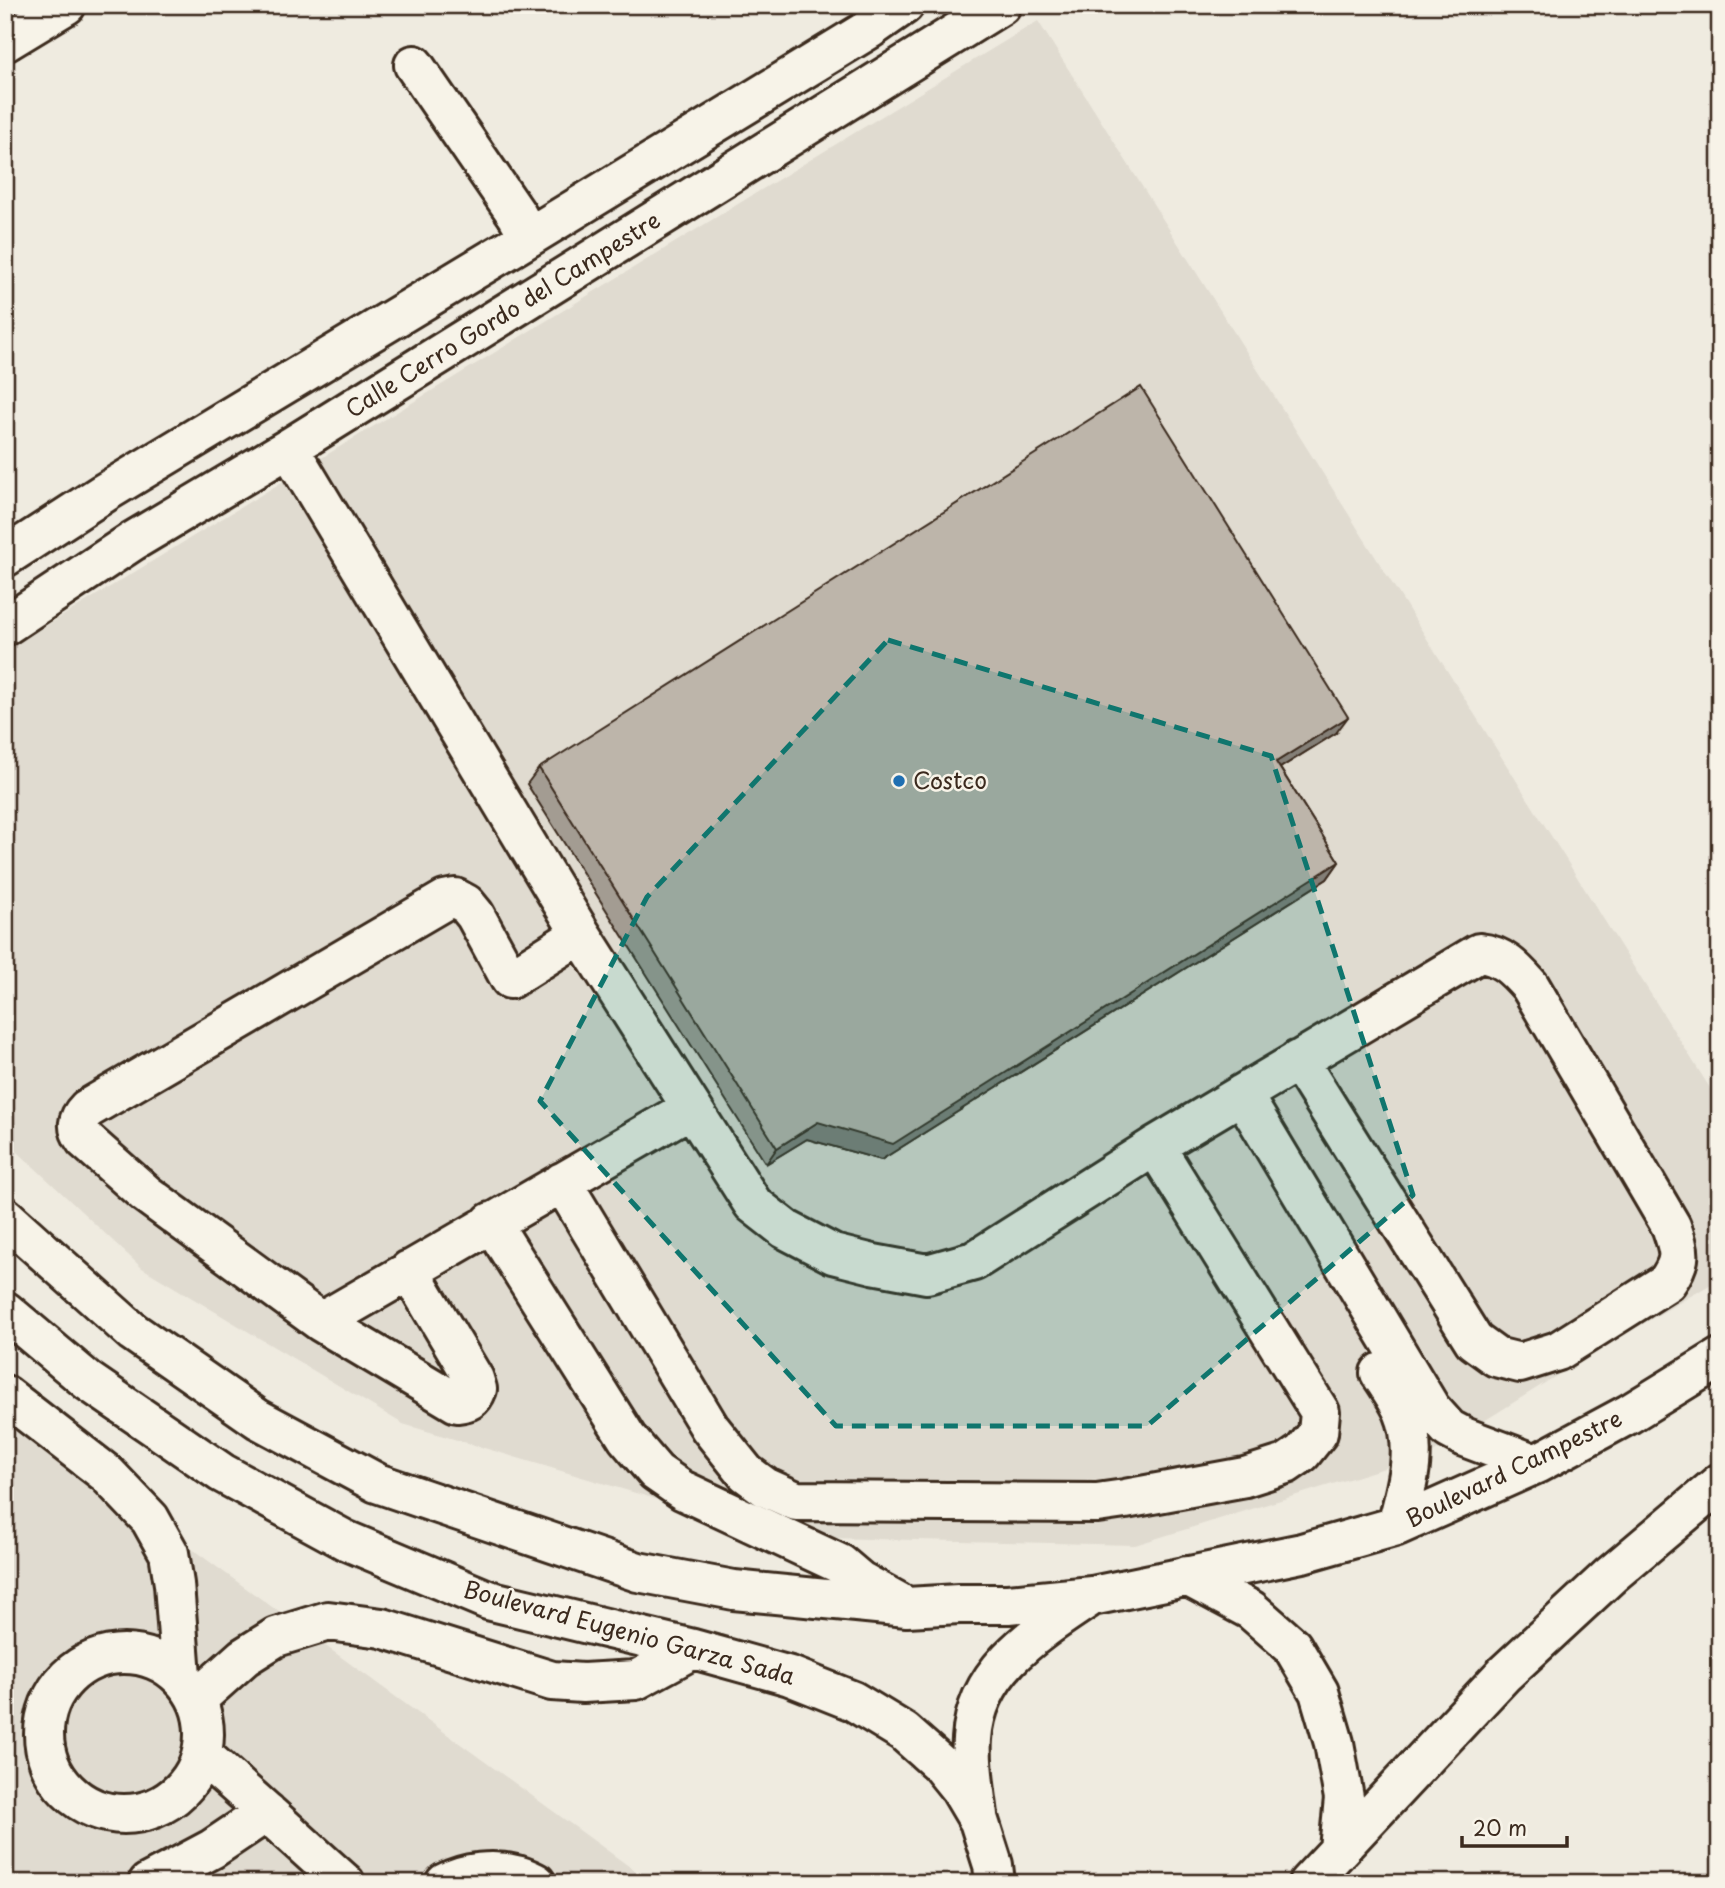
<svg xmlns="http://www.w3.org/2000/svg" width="1725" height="1888" font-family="'Playpen Sans',sans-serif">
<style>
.built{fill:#e0dbd0}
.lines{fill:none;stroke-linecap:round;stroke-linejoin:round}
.minor-casing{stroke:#3b2a1e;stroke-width:44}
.minor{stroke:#f7f3e8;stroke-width:38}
.wall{fill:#a39c92;stroke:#3b2a1e;stroke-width:2}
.shaded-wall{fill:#847f77;stroke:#3b2a1e;stroke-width:2}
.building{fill:#bdb5aa;stroke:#3b2a1e;stroke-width:2}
.marked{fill:#0f766e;fill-opacity:0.2;stroke:#0f766e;stroke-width:5;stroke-dasharray:14 9;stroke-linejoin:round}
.poi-dot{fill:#1f6fb2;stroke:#f7f3e8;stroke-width:2.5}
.labels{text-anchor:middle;stroke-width:5;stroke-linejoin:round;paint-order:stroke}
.street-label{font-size:23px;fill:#3b2a1e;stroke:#f7f3e8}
.poi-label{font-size:23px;fill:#3b2a1e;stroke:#f7f3e8;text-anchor:start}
</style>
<rect width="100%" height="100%" fill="#efebe0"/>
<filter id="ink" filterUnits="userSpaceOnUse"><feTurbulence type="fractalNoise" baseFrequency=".0143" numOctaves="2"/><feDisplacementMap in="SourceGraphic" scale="14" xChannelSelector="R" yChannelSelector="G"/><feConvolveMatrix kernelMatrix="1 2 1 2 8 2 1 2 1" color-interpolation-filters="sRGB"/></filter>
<g filter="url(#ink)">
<path class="built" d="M1038,21L1720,1104V1279L1591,1354L1433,1453L1135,1545L784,1537L403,1424L142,1268L5,1140V651Z
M5,1413L652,1883H5Z"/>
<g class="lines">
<defs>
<path id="minor" d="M5,42L66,5
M414,65L517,215L529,237
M289,448L581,934L753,1204L785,1229L833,1254L873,1264L927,1274L974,1261L1155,1146L1479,953C1502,955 1515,969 1530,986L1671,1226C1680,1252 1683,1259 1667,1282L1558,1351L1520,1363L1496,1357L1474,1341L1298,1060
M5,557L104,493L529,237L871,28L904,5
M5,626L133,541L289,448L1001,5
M1242,1094L1431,1409L1449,1429L1464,1437L1536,1464
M562,1182L710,1428L746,1473L765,1487L796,1501L1097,1503L1125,1499L1245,1477L1286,1464L1302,1453L1318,1433L1320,1412L1155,1146
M5,1217L133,1332L258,1419L377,1483L638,1572L734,1590L907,1607L959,1604H1008L1092,1596L1302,1553L1397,1526L1536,1464L1629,1414L1720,1358
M491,1222L627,1438L656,1472L682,1490L840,1564L860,1581L898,1602
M409,1270L474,1379L477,1389C473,1400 468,1402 457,1403L321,1322L146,1194L85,1140C76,1128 77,1119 87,1109L445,900L455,898L466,904L475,915L510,979L581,934
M5,1311L88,1381L222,1473L345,1540L488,1600L693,1649L790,1676L853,1701L904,1732L939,1763L960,1789L979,1821L993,1865L995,1883
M321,1322L691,1108
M1380,1373C1388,1385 1397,1398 1403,1411C1419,1449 1407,1487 1397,1525
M5,1395L107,1474L150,1519L169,1553L174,1584L181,1676
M1187,1576L1251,1610L1292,1646L1319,1692L1334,1743L1344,1798L1339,1849
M44 1734a80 80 0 1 1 160 0a80 80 0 1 1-160 0Z
M197,1699L244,1657L276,1637L328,1621L382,1628L552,1681L583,1683L636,1680L693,1649
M202,1755C250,1796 297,1840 345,1883
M978,1815C975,1790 970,1764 972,1739C976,1670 1035,1634 1087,1599
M148,1883L212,1849L267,1812
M445,1883C465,1872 494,1869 516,1875C523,1876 530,1880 536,1883
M1308,1883L1504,1674L1611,1575L1720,1483"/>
</defs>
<use href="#minor" class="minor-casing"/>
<use href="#minor" class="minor"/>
</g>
<path class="wall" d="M1336,733L1280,768L1339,862L1327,879L881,1160L807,1139L766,1164L527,784L539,768Z"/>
<path class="shaded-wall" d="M1348,717L1336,733L1264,778L1276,762Z
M1339,862L1327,879L881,1160L807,1139L766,1164L777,1148L818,1122Z"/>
<path class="building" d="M1141,387L1348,717L1276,762L1339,862L893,1144L818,1122L777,1148L539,768Z"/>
</g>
<path class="marked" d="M888,640L1271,756L1413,1195L1147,1426H836L540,1101L647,897Z"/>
<circle class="poi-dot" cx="899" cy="781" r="7"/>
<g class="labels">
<g class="street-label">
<text transform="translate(503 315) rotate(-32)" y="8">Calle Cerro Gordo del Campestre</text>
<text transform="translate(1514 1469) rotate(-26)" y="8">Boulevard Campestre</text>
<text transform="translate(629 1633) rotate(15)" y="8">Boulevard Eugenio Garza Sada</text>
</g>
<g class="poi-label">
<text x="913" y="789">Costco</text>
</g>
</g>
<rect width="1725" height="1888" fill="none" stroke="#f7f3e8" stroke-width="28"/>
<rect x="14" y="14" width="1697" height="1860" fill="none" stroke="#3b2a1e" stroke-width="2.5" filter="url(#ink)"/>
<path d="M1462 1836v10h105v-10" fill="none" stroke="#3b2a1e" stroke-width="3.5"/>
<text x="1473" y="1836" font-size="21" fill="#3b2a1e" stroke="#f7f3e8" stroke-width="5" paint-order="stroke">20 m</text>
</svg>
